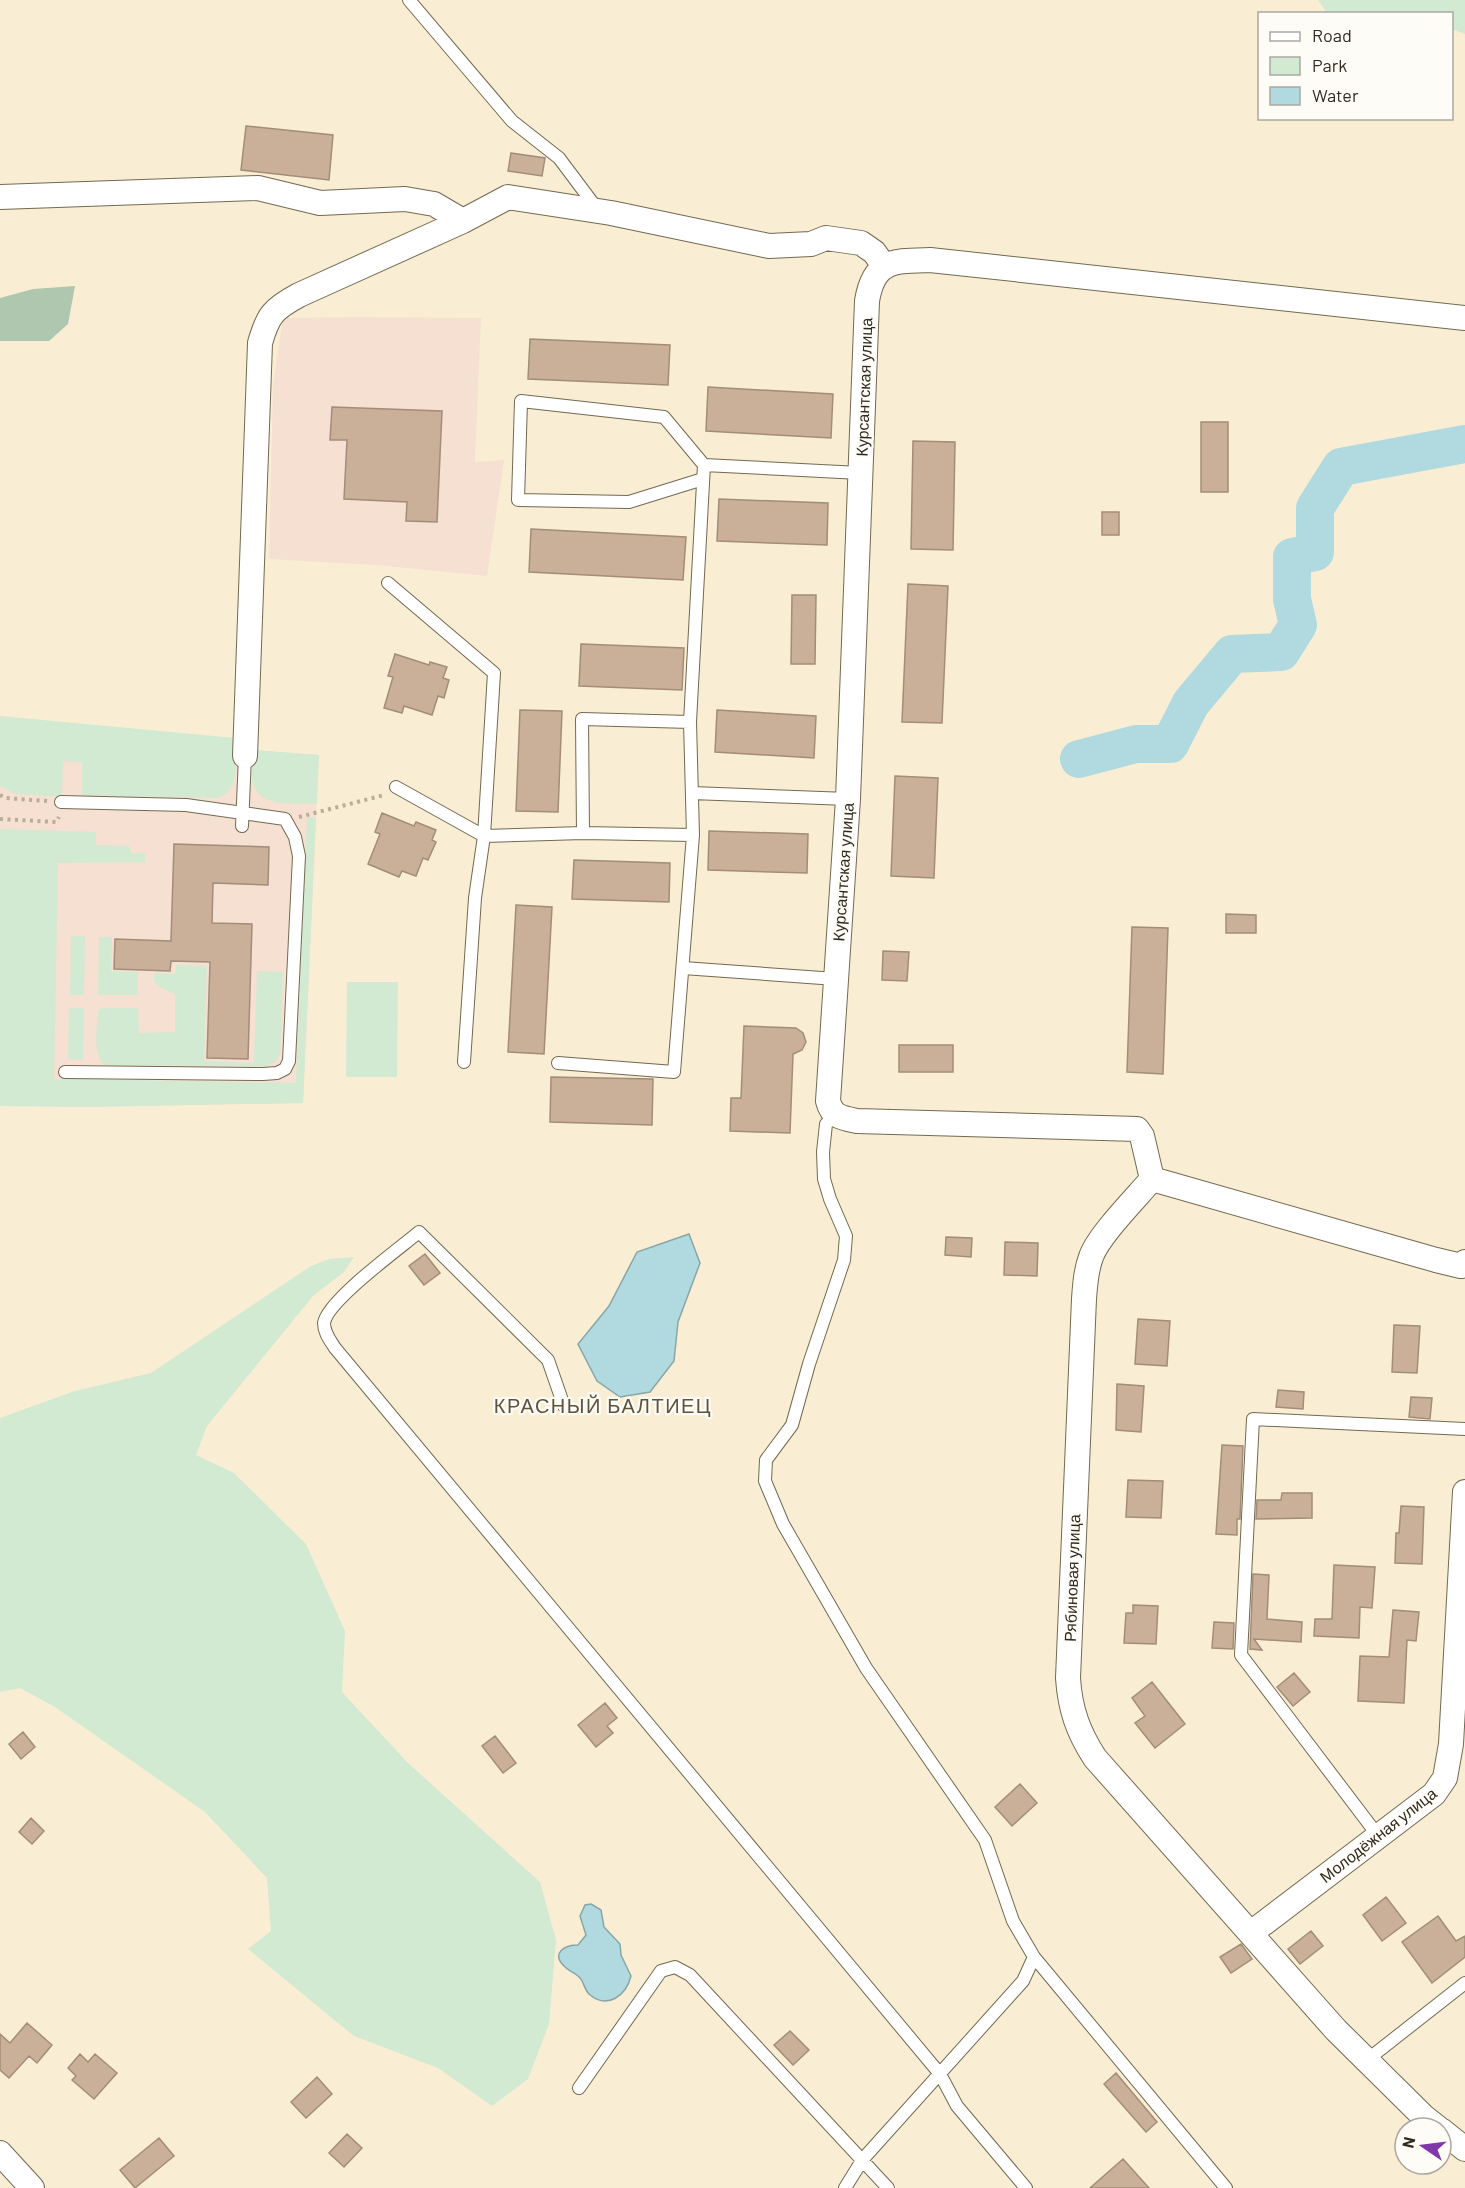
<svg xmlns="http://www.w3.org/2000/svg" width="1465" height="2188" font-family="Barlow,sans-serif">
<style>
.education{fill:#f5e0d2}
.green{fill:#d2e9d2}
.forest{fill:#aec7ae}
.water{fill:#b0dae0;stroke:#89a6a7;stroke-width:1.5}
.lines{fill:none;stroke-linecap:round;stroke-linejoin:round}
.river{stroke:#b0dae0;stroke-width:38}
.building{fill:#cab099;stroke:#a28d7a;stroke-width:1.5}
.service-casing{stroke:#726951;stroke-width:14}
.minor-casing{stroke:#726951;stroke-width:26}
.path{stroke:#b6ae98;stroke-width:4;stroke-dasharray:3 4.5;stroke-linecap:butt}
.service{stroke:#fff;stroke-width:12}
.minor{stroke:#fff;stroke-width:24}
.labels{text-anchor:middle;stroke-width:4.5;stroke-linejoin:round;paint-order:stroke}
.street-label{font-size:16px;fill:#2f2b21;stroke:#fefcf6}
.quarter-label{font-size:20px;letter-spacing:1.5px;fill:#5d533c;stroke:#fefcf6}
</style>
<rect width="100%" height="100%" fill="#f9eed3"/>
<path class="education" d="M354,317L481,318L475,462L504,460L487,576L376,565L269,559L273,384L283,318Z
M0,716L254,750L319,755L303,1103L87,1107L0,1106Z"/>
<path class="green" d="M1318,0H1465V34L1452,29V14L1327,13Z
M0,716L235,738C235,758 242,790 218,798L82,795V762L63,761L62,797L16,794L0,786Z
M254,750L319,755L317,804C295,803 256,809 252,779C251,770 253,759 254,750Z
M307,817L316,818L303,1103L87,1107L0,1106V829L96,832V845L129,846L132,854L145,853V862L58,863L54,1079L296,1083Z
M71,936H85L84,995H70Z
M99,937H112L111,971L138,972L137,995H98Z
M176,965L207,966L204,1061L254,1063L257,971L283,972L280,1054L276,1061L268,1066L105,1065C91,1054 98,1027 98,1011L102,1008H138L139,1033L175,1032V994L160,987L154,981V973L176,974Z
M347,982H398L397,1077H346Z
M69,1008H84L83,1060L68,1059Z
M354,1257L344,1272L313,1296L207,1426L196,1455L234,1473L306,1544L345,1631L342,1692L408,1763L540,1882L556,1940L549,2024L528,2079L492,2106L438,2068L354,2036L248,1949L271,1931L267,1878L205,1812L55,1707L20,1688L0,1692V1418L75,1391L151,1373L311,1266L329,1259Z"/>
<path class="forest" d="M75,286L68,324L49,341H0V298L33,289Z"/>
<path class="water" d="M689,1234L700,1263L678,1322L674,1361L650,1392L620,1397L597,1381L578,1344L609,1306L637,1252Z
M591,1904L601,1910L604,1927L620,1944L621,1955L631,1976C626,1996 607,2010 589,1994C584,1989 584,1982 580,1978C576,1973 569,1971 565,1967C550,1953 565,1945 578,1945L586,1935L580,1916L585,1905Z"/>
<g class="lines">
<path class="river" d="M1079,759L1136,744H1170L1191,703L1232,654L1281,652L1298,625L1292,599V557L1315,552V508L1341,467L1465,444"/>
</g>
<path class="building" d="M246,126L333,135L329,180L241,170Z
M511,153L545,158L542,176L508,171Z
M530,339L670,345L668,385L528,379Z
M708,387L833,394L831,438L706,431Z
M332,407L442,411L437,522L406,521L407,502L344,499L347,440H330Z
M1201,422H1228V492H1201Z
M913,441L955,442L953,550L911,549Z
M719,499L828,503L827,545L717,541Z
M1102,512H1119V535H1102Z
M531,529L686,537L683,580L529,572Z
M908,584L948,586L942,723L902,722Z
M792,595H816L815,664H791Z
M581,644L684,648L682,690L579,686Z
M395,654L429,665L430,662L447,667L443,678L449,680L444,698L438,696L432,715L404,706L402,713L384,708L393,677L388,676Z
M520,710L562,711L558,812L516,811Z
M717,710L816,716L814,758L715,752Z
M895,776L938,778L934,878L891,876Z
M382,813L414,826L416,822L436,830L432,840L436,842L428,860L423,858L416,876L402,871L399,877L368,864L380,834L375,832Z
M709,831L808,834L807,873L708,870Z
M174,844L269,847L268,885L213,883L212,923L252,924L248,1059L207,1058L210,962L171,961L170,971L114,969L115,939L171,941Z
M574,860L670,863L669,902L572,899Z
M516,905L552,907L544,1054L508,1052Z
M1226,914L1256,915V933H1226Z
M1132,927L1168,928L1163,1074L1127,1072Z
M883,951L909,952L907,981L882,980Z
M744,1026L796,1028L803,1033L806,1042L802,1050L793,1054L790,1133L730,1131L731,1098H741Z
M899,1045H953V1072H899Z
M551,1077L653,1079L652,1125L550,1122Z
M946,1237L972,1238L971,1257L945,1255Z
M1005,1242L1038,1243L1037,1276L1004,1275Z
M425,1254L440,1273L424,1285L409,1266Z
M1138,1319L1170,1321L1167,1366L1135,1364Z
M1394,1325L1420,1326L1417,1373L1392,1372Z
M1117,1384L1144,1386L1141,1432L1116,1430Z
M1278,1390L1304,1392L1303,1409L1276,1407Z
M1411,1397L1432,1398L1430,1419L1409,1417Z
M1222,1445L1243,1446L1240,1519H1237V1535L1216,1534Z
M1128,1480L1163,1481L1161,1518L1126,1517Z
M1282,1493H1312V1518L1256,1519L1257,1500H1281Z
M1401,1506L1424,1507L1422,1564L1395,1563L1396,1533H1399Z
M1334,1565L1375,1567L1372,1608L1360,1607L1359,1638L1314,1636L1315,1619H1332Z
M1253,1574L1269,1575L1267,1619L1302,1622L1301,1642L1254,1639L1262,1650L1250,1649Z
M1133,1605L1158,1606L1156,1644L1124,1643L1126,1613H1133Z
M1393,1610L1419,1612L1416,1641L1407,1640L1404,1703L1358,1701L1360,1656L1389,1657Z
M1214,1622L1234,1623L1233,1649L1212,1648Z
M1294,1673L1310,1692L1293,1706L1277,1687Z
M1152,1682L1185,1724L1155,1748L1135,1723L1145,1716L1132,1698Z
M605,1703L617,1718L607,1726L613,1733L596,1747L578,1725Z
M23,1732L35,1747L21,1759L9,1744Z
M495,1736L516,1763L503,1773L482,1746Z
M1020,1784L1037,1803L1012,1826L995,1807Z
M31,1818L44,1831L32,1844L19,1832Z
M1386,1897L1406,1923L1382,1941L1363,1915Z
M1438,1916L1456,1941L1465,1936V1957L1432,1983L1402,1942Z
M1311,1931L1323,1946L1300,1964L1288,1949Z
M1241,1944L1252,1959L1231,1973L1220,1957Z
M27,2023L52,2045L37,2063L29,2056L9,2078L0,2070V2034L10,2043Z
M790,2031L809,2050L793,2065L774,2045Z
M80,2054L88,2062L95,2054L117,2073L94,2099L72,2080L76,2076L68,2068Z
M1116,2073L1157,2122L1146,2132L1104,2084Z
M317,2077L332,2094L306,2118L291,2102Z
M347,2134L362,2148L344,2167L329,2153Z
M159,2138L174,2156L135,2188L120,2170Z
M1123,2159L1149,2188H1090Z"/>
<g class="lines">
<defs>
<path id="service" d="M409,0L512,121L559,158L598,210
M703,479L629,502L518,500L521,401L664,417L704,465
M388,583L494,673L484,836L475,898L464,1062
M396,787L484,836L583,833L693,835
M692,793L848,799
M61,802L186,805L285,819L295,837L299,856L289,1061L285,1069L277,1073L263,1074L65,1072
M242,826L245,756
M583,833L582,719L690,722
M683,968L836,979
M558,1063L674,1072L693,835L690,722L704,465L860,473
M835,1115L826,1124L823,1152L824,1179L830,1199L846,1236L844,1260L809,1364L792,1425L766,1460L765,1481L783,1524L866,1668L985,1840L1013,1921L1034,1957L1023,1981L863,2159L845,2188
M564,1406L548,1360L419,1232C400,1248 327,1301 324,1323C324,1333 330,1340 335,1348L940,2074L957,2106L1026,2188
M1379,1837L1241,1655L1253,1419L1465,1429
M1034,1957L1226,2188
M1367,2060L1465,1983
M579,2088L661,1971L675,1967L690,1975L888,2188"/>
<path id="minor" d="M0,197L258,188L320,203L405,199L434,204L463,221
M245,756L260,343C268,315 273,309 299,295L463,221L508,197L611,213L769,246L811,244L826,238L861,243L874,252L885,267
M1152,1179L1142,1136L1137,1129L857,1121C842,1118 832,1117 828,1101L848,799L867,301C874,259 894,261 930,260L1465,318
M1152,1179C1136,1198 1098,1236 1091,1257C1086,1270 1085,1285 1084,1299L1068,1678C1070,1709 1078,1732 1095,1758L1336,2030L1424,2117L1438,2128
M1152,1179L1436,1260L1461,1266L1465,1262
M1251,1933L1434,1794L1445,1778L1451,1744L1465,1492
M1441,2130L1465,2149
M0,2153L32,2188"/>
</defs>
<use href="#service" class="service-casing"/>
<use href="#minor" class="minor-casing"/>
<path class="path" d="M0,795L5,798L47,801
M299,817L384,795
M0,819L56,822L59,817"/>
<use href="#service" class="service"/>
<use href="#minor" class="minor"/>
</g>
<g class="labels">
<g class="street-label">
<text transform="translate(864 387) rotate(-88)" y="6">Курсантская улица</text>
<text transform="translate(843 872) rotate(-86)" y="6">Курсантская улица</text>
<text transform="translate(1072 1578) rotate(-88)" y="6">Рябиновая улица</text>
<text transform="translate(1378 1835) rotate(-38)" y="6">Молодёжная улица</text>
</g>
<g class="quarter-label">
<text x="603" y="1413">КРАСНЫЙ БАЛТИЕЦ</text>
</g>
</g>
<rect x="1258" y="12" width="195" height="108" fill="#fefcf6" stroke="#aba8a1" stroke-width="1.5"/>
<rect x="1270" y="32" width="30" height="9" fill="#ffffff" stroke="#aba8a1" stroke-width="1.5"/>
<text x="1312" y="42" font-size="18" fill="#2f2b21">Road</text>
<rect x="1270" y="57" width="30" height="18" fill="#d2e9d2" stroke="#aba8a1" stroke-width="1.5"/>
<text x="1312" y="72" font-size="18" fill="#2f2b21">Park</text>
<rect x="1270" y="87" width="30" height="18" fill="#b0dae0" stroke="#aba8a1" stroke-width="1.5"/>
<text x="1312" y="102" font-size="18" fill="#2f2b21">Water</text>
<g transform="translate(1423 2146) rotate(284)"><circle r="28" fill="#fefcf6" stroke="#aba8a1" stroke-width="1.5"/>
<path d="M0-4.5L10 22L0 15L-10 22Z" fill="#8238a9"/>
<text y="-9" font-size="16" font-weight="bold" text-anchor="middle" fill="#2f2b21">N</text>
</g>
</svg>
